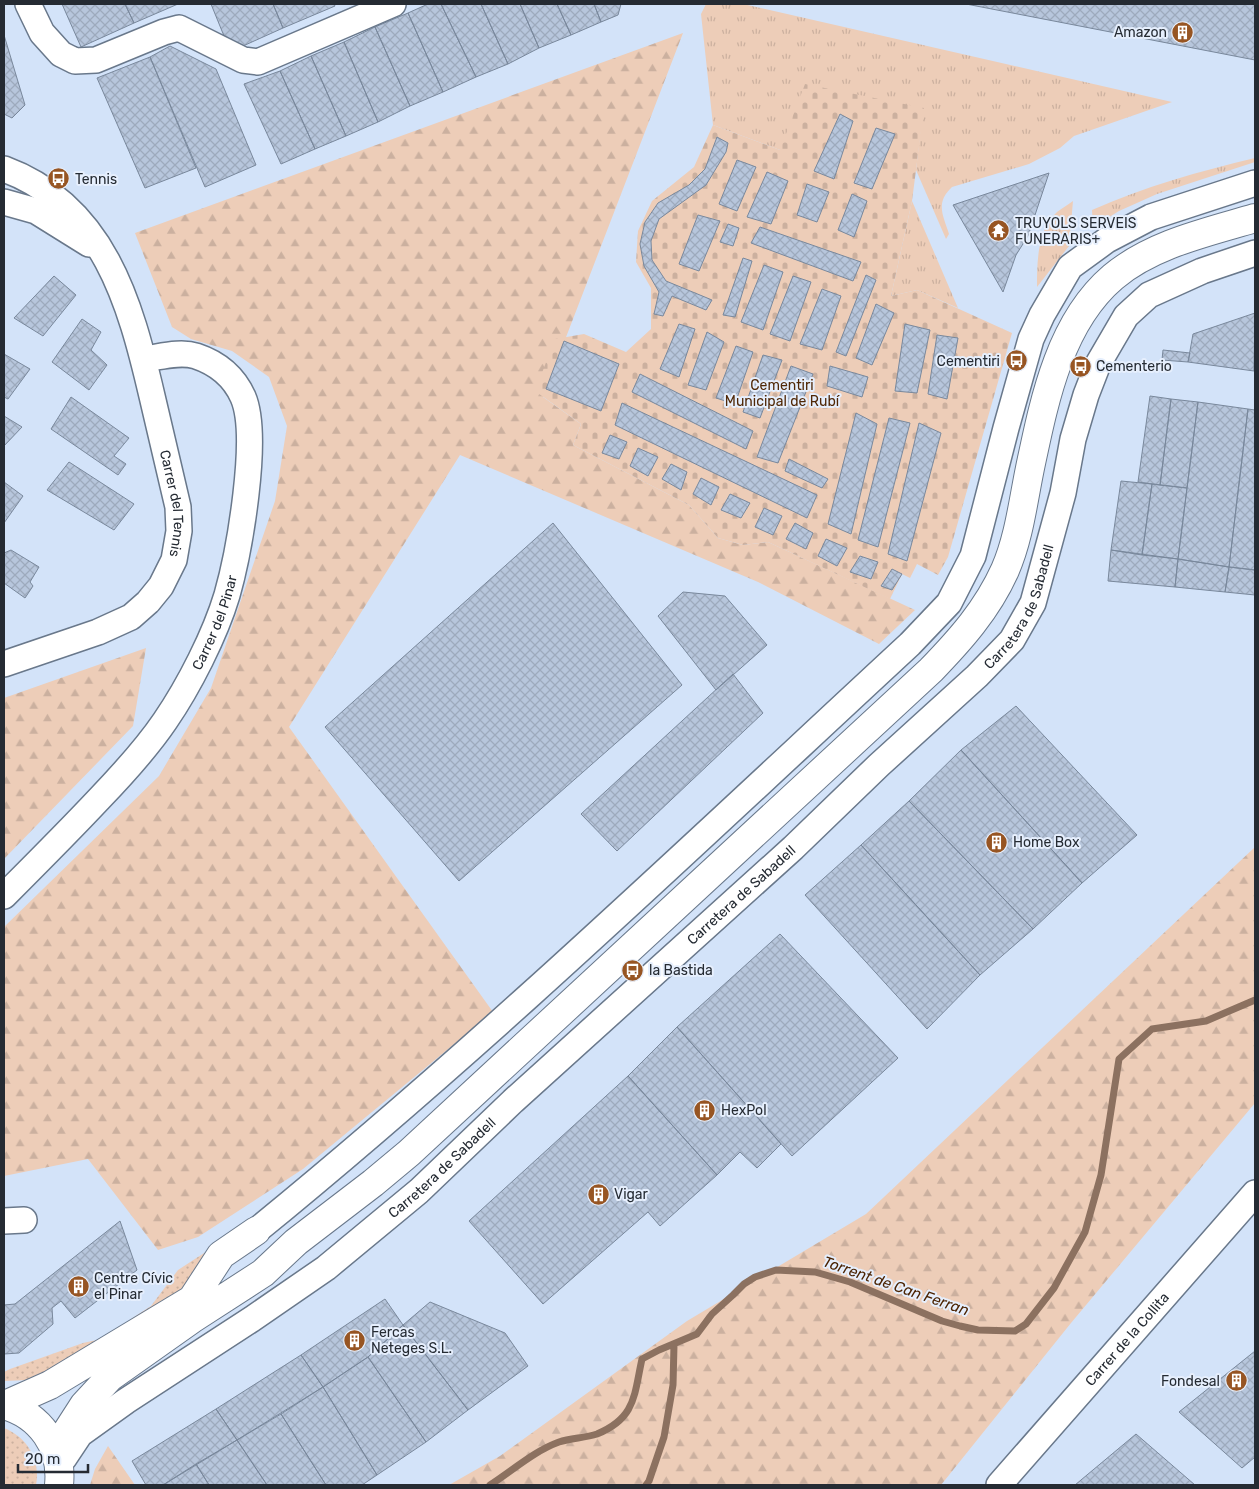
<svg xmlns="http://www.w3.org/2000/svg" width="1259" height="1489" font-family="Rubik,sans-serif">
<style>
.grass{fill:url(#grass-tufts)}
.forest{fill:url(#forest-firs)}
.cemetery{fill:url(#cemetery-stones)}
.garden{fill:url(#garden-dots)}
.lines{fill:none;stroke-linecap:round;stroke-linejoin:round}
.stream{stroke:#8c7160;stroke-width:7}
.building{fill:url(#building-cross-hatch);stroke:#79889c}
.street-casing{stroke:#69788b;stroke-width:28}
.secondary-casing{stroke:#69788b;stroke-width:30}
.street{stroke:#fff;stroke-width:25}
.secondary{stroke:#fff;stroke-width:28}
.labels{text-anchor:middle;stroke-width:4;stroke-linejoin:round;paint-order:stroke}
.poi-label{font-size:14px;fill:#252b33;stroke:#e6effd;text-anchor:start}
.park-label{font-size:14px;fill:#502807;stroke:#e6effd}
.street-label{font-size:14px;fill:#252b33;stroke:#e6effd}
.water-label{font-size:15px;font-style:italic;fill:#4b2302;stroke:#e6effd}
</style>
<defs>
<pattern id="grass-tufts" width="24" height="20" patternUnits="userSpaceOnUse" patternTransform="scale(1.25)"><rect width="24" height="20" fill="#edcdb8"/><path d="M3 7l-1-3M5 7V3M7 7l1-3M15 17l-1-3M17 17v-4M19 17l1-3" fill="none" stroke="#cbb09f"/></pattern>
<pattern id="forest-firs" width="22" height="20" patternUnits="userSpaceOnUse" patternTransform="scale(1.25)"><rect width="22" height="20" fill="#edcdb8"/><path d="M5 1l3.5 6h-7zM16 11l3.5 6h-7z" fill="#cbb09f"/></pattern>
<pattern id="cemetery-stones" width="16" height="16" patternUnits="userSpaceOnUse" patternTransform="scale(1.25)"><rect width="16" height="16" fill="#edcdb8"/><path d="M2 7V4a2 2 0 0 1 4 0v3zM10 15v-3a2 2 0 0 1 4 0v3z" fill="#cbb09f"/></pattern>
<pattern id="garden-dots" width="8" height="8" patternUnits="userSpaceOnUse" patternTransform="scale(1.25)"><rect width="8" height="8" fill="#edcdb8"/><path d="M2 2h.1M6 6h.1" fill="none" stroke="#cbb09f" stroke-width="1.8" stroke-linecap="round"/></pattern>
<pattern id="building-cross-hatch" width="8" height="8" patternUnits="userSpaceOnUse" patternTransform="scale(1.25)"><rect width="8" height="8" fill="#b7c6dc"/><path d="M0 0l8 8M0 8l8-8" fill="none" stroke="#9daabd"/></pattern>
</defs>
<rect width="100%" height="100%" fill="#d3e3f9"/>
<path class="grass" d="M706,4H743L1172,102L1074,136L1060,148L1029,164L952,187C935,203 943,215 949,234L946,239L916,170L923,108L780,150L713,125L701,14Z
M1255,158V162L1157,194L1119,211L1093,227L1092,210C1144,187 1200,171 1255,158Z
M912,201L958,308L917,290L891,296Z
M1073,201L1069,246L1037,287C1037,263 1037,230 1057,212C1062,208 1068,205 1073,201Z"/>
<path class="forest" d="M683,33L543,397L581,424L573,445L689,505L718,538L743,545L768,542L915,610L879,644L758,582L460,455L289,727L493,1012L303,1169L198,1237L158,1250L88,1159L4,1176V927L159,776L211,688L275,501L287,426L269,377L232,351L191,339L172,327L135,233Z
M146,648L133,726L4,859V698Z
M1255,847V1103L1071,1323L941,1485H449L500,1456L687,1321L866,1214Z
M108,1446L135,1485H90L95,1469Z"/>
<path class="cemetery" d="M805,84L924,108L912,201L891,296L917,290L1012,333L948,557L938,575L917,564L910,578L902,574L890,599L768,542L743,545L718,538L689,505L573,445L581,424L535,391L555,339L584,334L626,352L651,329V288L636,262L638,231L652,201L694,167L713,125L780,150Z"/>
<path class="garden" d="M221,1242L175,1299L134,1324L131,1319L151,1306L178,1270Z
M115,1336L29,1380L4,1381V1372L10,1369L83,1343Z
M4,1428C27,1437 41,1460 36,1485H4Z"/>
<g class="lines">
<path class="stream" d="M490,1485C512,1471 534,1451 559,1442C571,1438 585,1438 597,1434C636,1418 634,1395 642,1359L659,1350L697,1334L712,1314L733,1295L744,1284L755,1277L776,1270L815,1272L850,1282L942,1321L960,1326L978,1330L1015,1331L1026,1324L1054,1288L1085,1232L1101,1175L1119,1059L1152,1029L1206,1021L1255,1000
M646,1485L649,1481L664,1437L673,1385L674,1345"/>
</g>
<path class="building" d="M62,4H125L134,23L81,47Z
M125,4H178L134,23Z
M211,4H273L283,28L243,46L224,36Z
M273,4H334L335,6L283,28Z
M428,4H441L476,77L443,92L408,13Z
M441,4H481L508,64L476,77Z
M481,4H520L539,48L508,64Z
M520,4H557L571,35L539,48Z
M557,4H594L601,22L571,35Z
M594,4H621L618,15L601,22Z
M966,4H1255V60Z
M408,13L443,92L410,106L375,27Z
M375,27L410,106L378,122L344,42Z
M4,35L25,105L12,118L4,114Z
M344,42L378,122L346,136L311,56Z
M170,46L216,69L256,165L205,187L150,57Z
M311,56L346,136L315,149L280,71Z
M150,57L196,168L145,188L97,78Z
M280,71L315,149L281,164L244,84Z
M840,114L853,121L834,179L814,171Z
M876,128L895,134L872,189L854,183Z
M717,137L728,143L726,152L706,185L659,219L651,241L652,260L666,281L712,300L706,310L672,296L663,316L654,314L659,292L644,266L640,244L645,222L658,203L689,185L705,169Z
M737,160L756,167L737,211L719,204Z
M767,172L788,181L771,224L747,217Z
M1049,173L1028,236L1016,255L1003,292L953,205Z
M807,184L829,192L817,222L797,215Z
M852,194L867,201L854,237L838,230Z
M698,215L720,221L699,271L679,264Z
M728,224L739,228L733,246L720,242Z
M760,227L861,262L853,281L751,243Z
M743,258L752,261L735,317L723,315Z
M764,265L783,272L763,330L741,322Z
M866,275L876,280L846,356L836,352Z
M54,276L76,295L43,336L14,318Z
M793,276L811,282L790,341L770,334Z
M822,289L841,296L822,350L800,344Z
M876,304L894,313L872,365L856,358Z
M1255,313L1254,371L1188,362L1193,334Z
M82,319L101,332L91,350L107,365L89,390L52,362Z
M679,324L695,329L679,377L660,369Z
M905,324L930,330L917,393L895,391Z
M707,332L724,342L706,390L688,385Z
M937,335L958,338L947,399L928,394Z
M564,341L619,364L601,411L546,389Z
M736,346L753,352L735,404L716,398Z
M1163,350L1190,353L1188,362L1162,360Z
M4,354L30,369L8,399L4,397Z
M763,355L782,360L760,418L743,412Z
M791,366L813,374L778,463L757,457Z
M830,366L868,377L862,397L827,386Z
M640,374L753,431L746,449L632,392Z
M1150,396L1171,399L1160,485L1138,482Z
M71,397L129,438L114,456L126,464L118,475L51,429Z
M1171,399L1198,402L1187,488L1160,485Z
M1198,402L1248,409L1229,567L1178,559Z
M622,403L817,495L807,518L615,425Z
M1248,409L1255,410V570L1229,567Z
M856,413L877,424L851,534L828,524Z
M4,416L22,427L4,446Z
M889,418L910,423L878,547L858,540Z
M919,423L941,433L907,561L888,554Z
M610,435L627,442L619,459L602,453Z
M638,448L658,457L648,476L630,466Z
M789,459L828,479L822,488L785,471Z
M69,462L134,504L114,530L47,490Z
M671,464L687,472L681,490L662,479Z
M701,478L719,487L711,505L693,494Z
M1121,481L1152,484L1142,555L1111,550Z
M4,482L23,496L4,523Z
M1152,484L1187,488L1178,559L1142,555Z
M730,494L750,503L741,518L721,510Z
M764,508L782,516L773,535L755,527Z
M553,523L682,685L459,881L325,727Z
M795,523L813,533L806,549L786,539Z
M826,539L847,548L837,566L818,556Z
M11,550L39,567L30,582L33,586L25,598L4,583V553Z
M1111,550L1178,559L1175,587L1108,581Z
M860,556L878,562L871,579L850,572Z
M1178,559L1229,567L1225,592L1175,587Z
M1229,567L1255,570V595L1225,592Z
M892,569L902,574L892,590L881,586Z
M683,592L725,596L767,645L716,690L658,616Z
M733,674L763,713L617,851L581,814Z
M1016,706L1137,835L1082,883L961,750Z
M961,750L1082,883L1033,929L909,801Z
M909,801L1033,929L980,975L861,845Z
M861,845L980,975L927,1029L805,895Z
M780,934L898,1058L792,1156L677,1027Z
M677,1027L781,1144L757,1168L740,1152L717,1175L628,1076Z
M628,1076L717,1175L660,1226L648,1212L543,1304L469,1221Z
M120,1221L137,1270L75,1318L61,1301L52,1308L53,1324L19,1353L4,1354V1305L15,1304Z
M385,1299L403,1325L368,1357L323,1387L301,1355Z
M430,1302L505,1333L528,1366L468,1410L403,1325Z
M403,1325L468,1410L426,1442L368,1357Z
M1255,1351V1457L1242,1468L1179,1412Z
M301,1355L323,1387L237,1440L216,1409Z
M368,1357L426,1442L377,1475L323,1387Z
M323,1387L377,1475L362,1485H326L281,1414Z
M216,1409L237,1440L163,1485H146L132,1461Z
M281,1414L326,1485H267L237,1440Z
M1136,1434L1195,1485H1075Z
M237,1440L267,1485H209L196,1464Z
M196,1464L209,1485H163Z"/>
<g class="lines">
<defs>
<g id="street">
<path d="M28,4L42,33L61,54L75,61L96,60L164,32L179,28L243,60L258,62L393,4"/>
<path id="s1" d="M4,169C104,206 130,302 152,396C161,433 169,470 178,507L179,531L174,560L161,586L148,602L131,617L98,632L4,664"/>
<path d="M4,202L36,211L89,244"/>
<path id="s2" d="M4,896C36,864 68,832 99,799C123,774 146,749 165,721C189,686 215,635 227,595C239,553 260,436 243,397C234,377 217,363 196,356C180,351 160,357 144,359"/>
<path d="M4,1221L24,1220"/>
<path d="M256,1231C483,1046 695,843 910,644L949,603L973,556L1006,428L1031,339L1042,315L1070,267L1107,240L1151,217L1255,183"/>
<path id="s3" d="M64,1458L80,1434L126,1401L252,1319L326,1268L419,1191L513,1101L793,848L879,765L977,676L1012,640L1033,603L1063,493L1073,439L1086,395L1098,364L1126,316L1149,295L1202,271L1255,253"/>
<path id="s4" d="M999,1485L1255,1193"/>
</g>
<path id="secondary" d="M193,1298L221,1255L256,1231
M4,1405C40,1415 63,1447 59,1485
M5,1405L50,1385L196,1297
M55,1450L84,1405L110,1377L192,1319L263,1273L296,1242L373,1183L409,1153L931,670C960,640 987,610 1005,570C1019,538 1023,502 1030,468C1044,402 1059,323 1113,277C1152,244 1208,232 1255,218"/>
</defs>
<use href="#street" class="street-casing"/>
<use href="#secondary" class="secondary-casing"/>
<use href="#street" class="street"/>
<use href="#secondary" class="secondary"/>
</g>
<defs>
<symbol id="building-disc" viewBox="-11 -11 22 22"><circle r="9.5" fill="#975523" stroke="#e6effd"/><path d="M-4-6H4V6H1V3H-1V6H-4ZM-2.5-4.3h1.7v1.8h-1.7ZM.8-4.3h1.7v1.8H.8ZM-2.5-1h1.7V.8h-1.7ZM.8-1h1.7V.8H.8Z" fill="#fff"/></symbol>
<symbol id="bus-disc" viewBox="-11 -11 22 22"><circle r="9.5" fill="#975523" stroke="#e6effd"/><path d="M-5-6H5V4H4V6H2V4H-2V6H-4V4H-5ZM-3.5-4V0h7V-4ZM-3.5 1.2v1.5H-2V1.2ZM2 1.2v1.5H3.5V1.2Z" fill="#fff"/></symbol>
<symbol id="temple-disc" viewBox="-11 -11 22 22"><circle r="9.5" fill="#975523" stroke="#e6effd"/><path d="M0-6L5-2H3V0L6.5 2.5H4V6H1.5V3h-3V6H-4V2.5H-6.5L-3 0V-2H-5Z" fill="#fff"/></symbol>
</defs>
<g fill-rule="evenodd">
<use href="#building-disc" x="1170" y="20" width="25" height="25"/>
<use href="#bus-disc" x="46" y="166" width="25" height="25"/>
<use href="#temple-disc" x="986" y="218" width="25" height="25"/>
<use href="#bus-disc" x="1004" y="348" width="25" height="25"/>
<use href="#bus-disc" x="1068" y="354" width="25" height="25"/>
<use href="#building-disc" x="984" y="830" width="25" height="25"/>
<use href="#bus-disc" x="620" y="958" width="25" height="25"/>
<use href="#building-disc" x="692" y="1098" width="25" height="25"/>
<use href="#building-disc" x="586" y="1182" width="25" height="25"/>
<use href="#building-disc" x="66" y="1274" width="25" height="25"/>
<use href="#building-disc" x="342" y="1328" width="25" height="25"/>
<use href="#building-disc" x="1224" y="1368" width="25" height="25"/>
</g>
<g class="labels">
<g class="poi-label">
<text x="1167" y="37" text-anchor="end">Amazon</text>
<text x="75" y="184">Tennis</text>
<text x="1015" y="228">TRUYOLS SERVEIS<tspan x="1015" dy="16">FUNERARIS+</tspan></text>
<text x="1000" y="366" text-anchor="end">Cementiri</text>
<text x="1096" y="371">Cementerio</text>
<text x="1013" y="847">Home Box</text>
<text x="649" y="975">la Bastida</text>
<text x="721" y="1115">HexPol</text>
<text x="614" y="1199">Vigar</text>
<text x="94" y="1283">Centre Cívic<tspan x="94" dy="16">el Pinar</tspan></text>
<text x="371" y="1337">Fercas<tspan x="371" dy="16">Neteges S.L.</tspan></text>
<text x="1220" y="1386" text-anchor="end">Fondesal</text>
</g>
<g class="park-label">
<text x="782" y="390">Cementiri<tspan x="782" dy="16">Municipal de Rubí</tspan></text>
</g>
<g class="street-label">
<text dy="5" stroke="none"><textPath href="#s1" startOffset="394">Carrer del Tennis</textPath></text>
<text dy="5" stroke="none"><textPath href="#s3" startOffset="1289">Carretera de Sabadell</textPath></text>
<text dy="5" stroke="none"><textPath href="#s2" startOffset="349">Carrer del Pinar</textPath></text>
<text dy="5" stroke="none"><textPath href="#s3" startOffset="884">Carretera de Sabadell</textPath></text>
<text dy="5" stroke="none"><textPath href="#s3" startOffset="479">Carretera de Sabadell</textPath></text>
<text dy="5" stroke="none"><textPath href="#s4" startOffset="194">Carrer de la Collita</textPath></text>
</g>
<g class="water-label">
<text transform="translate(896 1286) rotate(19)" y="5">Torrent de Can Ferran</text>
</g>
</g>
<rect width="1259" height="1489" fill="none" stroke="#252b33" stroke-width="10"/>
<path d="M18 1464v8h70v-8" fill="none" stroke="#252b33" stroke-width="2.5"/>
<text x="25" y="1464" font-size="15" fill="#252b33" stroke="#e6effd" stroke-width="4" paint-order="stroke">20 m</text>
</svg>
